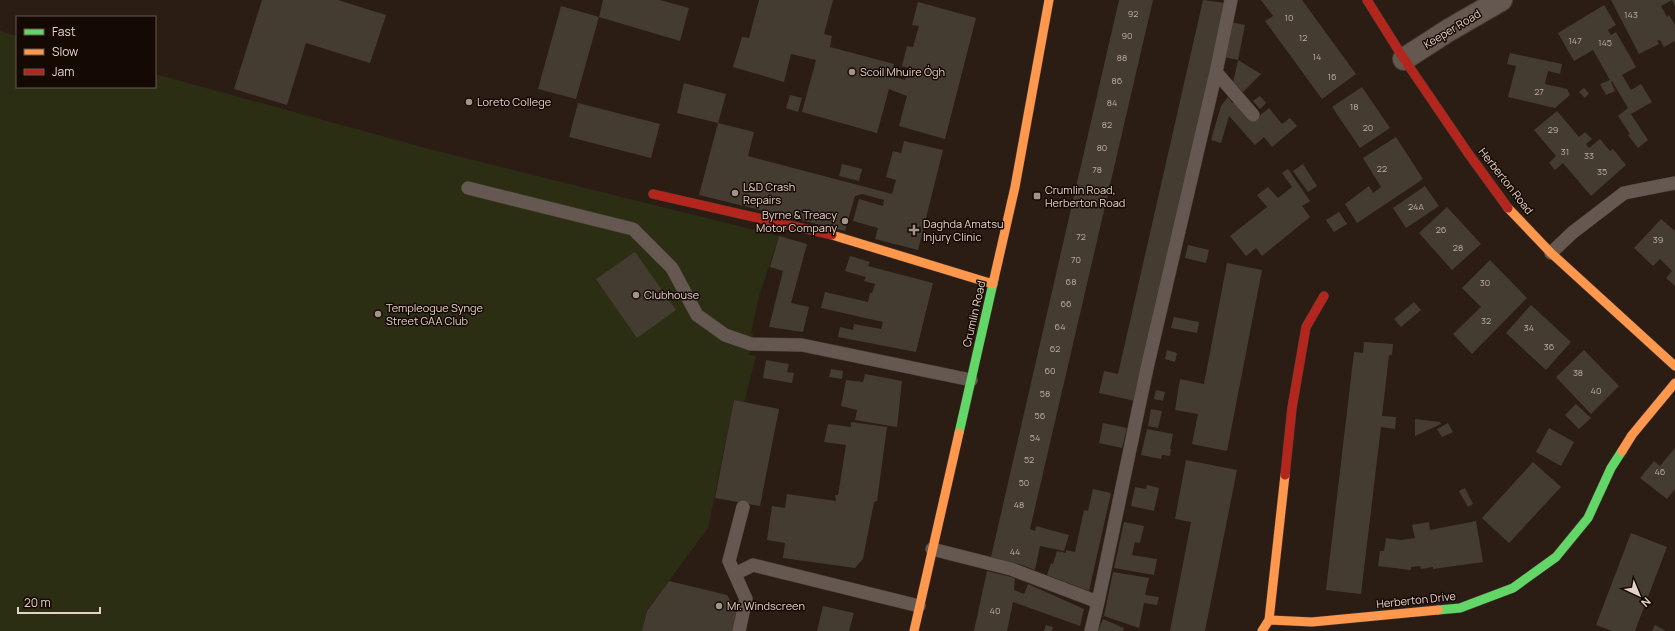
<svg xmlns="http://www.w3.org/2000/svg" width="1675" height="631" font-family="Manrope,sans-serif">
<style>
.green{fill:#2c2e14}
.building{fill:#453c31}
.lines{fill:none;stroke-linecap:round;stroke-linejoin:round}
.lane-casing{stroke:#463933;stroke-width:14}
.street-casing{stroke:#463933;stroke-width:24}
.fast-casing{stroke:#463933;stroke-width:10}
.slow-casing{stroke:#463933;stroke-width:10}
.jam-casing{stroke:#463933;stroke-width:10}
.lane{stroke:#645850;stroke-width:13}
.street{stroke:#645850;stroke-width:22}
.fast{stroke:#63d668;stroke-width:9}
.slow{stroke:#ff974d;stroke-width:9}
.jam{stroke:#b3261e;stroke-width:9}
.poi-dot{fill:#a39388;stroke:#150904;stroke-width:1.5}
.labels{text-anchor:middle;stroke-width:3;stroke-linejoin:round;paint-order:stroke}
.number-label{font-size:9px;fill:#bcaca2}
.street-label{font-size:11px;fill:#e4d2c7;stroke:#150904}
.poi-label{font-size:11px;fill:#e4d2c7;stroke:#150904;text-anchor:start}
</style>
<rect width="100%" height="100%" fill="#2b1d14"/>
<path class="green" d="M0,31L17,36V87H155V74L429,149L779,236L759,296L751,333L753,334L749,355L756,356L744,402L734,400L708,528L647,610L642,631H0Z"/>
<path class="building" d="M262,0H338L386,15L370,63L306,43L287,105L234,89Z
M603,0H660L689,8L680,41L599,17Z
M759,0H833L824,34L832,36L830,47L894,64L891,76L905,80L908,68L902,66L907,46L913,47L919,26L912,25L918,2L976,18L945,139L899,126L907,96L889,89L877,133L802,112L816,60L791,54L784,82L733,67L742,37L749,38Z
M1119,0H1153L1030,529L1035,531L1036,526L1069,535L1064,551L1040,546L1035,570L1022,565L991,557Z
M1203,0L1226,3L1135,401L1099,393L1104,371L1118,374Z
M1261,0H1302L1356,74L1322,99L1265,21L1273,16Z
M1611,0H1675V6L1672,0L1661,6L1667,17L1669,15L1675,25V41L1664,47L1660,40L1657,41L1659,44L1639,54Z
M1604,5L1616,25L1608,30L1611,35L1616,32L1636,67L1622,75L1631,90L1641,84L1652,102L1631,114L1648,140L1638,148L1628,135L1630,134L1618,116L1628,108L1612,81L1611,82L1615,91L1606,95L1600,84L1610,80L1593,50L1574,61L1558,33Z
M561,6L599,17L576,99L538,89Z
M1231,22L1245,25L1238,60L1224,57Z
M1510,53L1562,64L1560,74L1548,71L1545,84L1567,89L1570,95L1555,108L1508,97L1516,66L1507,64Z
M1238,60L1261,74L1243,92L1233,83Z
M684,83L726,94L718,123L677,113Z
M1362,87L1390,128L1360,148L1332,107Z
M1584,88L1589,93L1585,98L1579,92Z
M790,95L802,98L798,112L786,108Z
M1260,96L1266,103L1260,109L1253,101Z
M1228,97L1232,103L1234,101L1252,122L1269,108L1282,124L1290,118L1297,126L1272,147L1264,137L1255,145L1229,116L1221,143L1211,140L1221,106Z
M578,103L660,124L651,158L569,137Z
M1557,111L1579,137L1585,132L1592,139L1586,144L1589,148L1600,139L1610,151L1613,149L1626,165L1591,196L1563,163L1555,170L1549,163L1556,156L1534,130Z
M718,123L754,132L748,156L892,194L896,180L886,177L893,151L901,153L904,141L943,150L918,250L875,239L878,228L853,221L859,199L883,206L884,200L862,194L855,196L845,231L699,195Z
M1396,137L1423,179L1357,223L1345,204L1369,186L1373,193L1381,187L1363,158Z
M842,164L862,169L859,181L839,176Z
M1303,164L1317,186L1308,192L1293,171Z
M1288,169L1310,201L1302,206L1310,217L1262,256L1256,248L1246,256L1230,236L1267,207L1257,195L1268,187L1278,198L1292,187L1282,173Z
M1425,186L1439,206L1406,228L1393,208Z
M1447,207L1481,244L1452,270L1419,233Z
M1339,212L1347,224L1334,232L1326,220Z
M1661,219L1675,231V286L1666,278L1672,271L1660,259L1653,266L1634,248Z
M779,236L807,244L791,303L809,307L803,332L769,327L783,271L770,267Z
M1188,245L1209,250L1206,263L1185,258Z
M635,252L676,310L637,338L596,279Z
M850,256L870,262L868,266L933,283L916,352L838,337L840,327L853,330L854,324L881,329L883,322L821,308L825,292L868,302L870,293H872L875,284L864,281L866,277L845,271Z
M1490,260L1527,298L1472,354L1453,334L1481,307L1462,288Z
M1227,263L1262,270L1227,451L1192,444L1198,414L1175,410L1180,379L1204,384Z
M1414,302L1421,310L1401,327L1394,319Z
M1531,305L1571,342L1546,370L1506,333Z
M1174,317L1199,322L1197,333L1171,328Z
M1364,342L1393,344L1392,355H1389L1382,416L1396,417L1395,429L1381,427L1361,594L1326,590L1354,352L1363,353Z
M1167,350L1177,353L1175,362L1165,359Z
M1584,350L1619,386L1591,414L1556,377Z
M766,360L789,364L787,372L794,373L792,383L763,378Z
M831,369L843,371L842,379L829,377Z
M865,374L902,381L897,427L855,420L857,410L841,406L846,380L863,382Z
M1156,390L1165,392L1163,401L1154,399Z
M734,400L779,409L760,506L715,498Z
M1576,404L1591,418L1579,429L1565,415Z
M1151,409L1162,411L1158,428L1148,426Z
M1415,419L1440,422L1441,424L1415,436Z
M851,422L887,427L877,501L874,502L863,559L855,568L783,558L785,543L767,540L772,506L785,508L787,494L836,501L835,495H838L846,445L824,442L828,424L851,427Z
M1103,423L1127,428L1122,448L1099,443Z
M1448,423L1453,432L1442,437L1437,429Z
M1549,428L1574,442L1561,466L1536,452Z
M1147,429L1173,434L1170,449H1171L1170,456L1162,455L1161,459L1141,455Z
M1675,448V489L1667,499L1640,478L1654,461L1660,466Z
M1186,460L1237,470L1205,631H1170L1191,522L1175,519Z
M1533,462L1561,487L1509,543L1482,518Z
M1147,485L1159,488L1154,511L1131,506L1135,487L1146,489Z
M1465,488L1473,504L1468,507L1459,491Z
M1093,489L1111,493L1089,591L1047,575L1051,563L1053,564L1057,551L1066,553V550L1075,552L1084,510L1088,511Z
M1476,521L1483,562L1433,569V567L1421,569L1420,566L1411,567V570L1378,566L1380,551H1384L1386,538L1401,540L1415,538L1412,525L1429,522L1430,530Z
M1124,522L1144,526L1140,543L1135,542L1132,555L1157,559L1154,575L1114,568Z
M1631,533L1667,547L1635,631H1612L1596,625Z
M987,571L1015,578L1014,590L1024,594L1028,584L1084,609L1080,626L1013,602L1007,631H974Z
M1113,572L1149,578L1145,595L1159,597L1157,605L1144,603L1139,628L1104,616Z
M669,581L727,595L737,612L733,631H642L647,611Z
M823,606L854,613L849,631H817Z
M1103,619L1124,628L1123,631H1098Z
M1046,625L1053,627L1052,631H1044Z
M1655,625L1666,631H1652Z"/>
<g class="lines">
<defs>
<path id="lane" d="M1231,0L1216,72L1253,115
M468,188L633,229L672,268L697,315L725,335L751,344L802,345L971,380
M1551,253L1572,233L1624,193L1675,183
M932,549L1011,569L1098,602L1147,368L1216,72
M735,574L753,565L919,606
M739,631L746,599L729,561L743,507
M1091,631L1098,602"/>
<path id="street" d="M1404,59L1449,30L1501,0"/>
<path id="fast" d="M959,433L994,279
M1438,610L1460,608L1513,588L1556,557L1588,518L1611,468L1622,451"/>
<path id="slow" d="M1508,208L1551,253L1675,366
M832,235L993,284
M994,279L1015,187L1049,0
M1622,451L1632,435L1675,383
M1269,620L1312,622L1438,610
M914,631L959,433
M1262,631L1269,620L1285,475"/>
<path id="jam" d="M1367,0L1404,59L1468,153L1508,208
M653,194L832,235
M1285,475L1292,408L1306,327L1324,296"/>
</defs>
<use href="#lane" class="lane-casing"/>
<use href="#street" class="street-casing"/>
<use href="#fast" class="fast-casing"/>
<use href="#slow" class="slow-casing"/>
<use href="#jam" class="jam-casing"/>
<use href="#lane" class="lane"/>
<use href="#street" class="street"/>
<use href="#fast" class="fast"/>
<use href="#slow" class="slow"/>
<use href="#jam" class="jam"/>
</g>
<g class="poi-dot">
<circle cx="852" cy="72" r="4"/>
<circle cx="469" cy="102" r="4"/>
<circle cx="735" cy="193" r="4"/>
<rect x="1033" y="192" width="8" height="8" rx="2"/>
<circle cx="845" cy="221" r="4"/>
<path d="M912 224h4v4h4v4h-4v4h-4v-4h-4v-4h4z"/>
<circle cx="636" cy="295" r="4"/>
<circle cx="378" cy="314" r="4"/>
<circle cx="719" cy="606" r="4"/>
</g>
<g class="labels">
<g class="number-label">
<text x="1133" y="17">92</text>
<text x="1631" y="18">143</text>
<text x="1289" y="21">10</text>
<text x="1127" y="39">90</text>
<text x="1303" y="41">12</text>
<text x="1575" y="44">147</text>
<text x="1605" y="46">145</text>
<text x="1317" y="60">14</text>
<text x="1122" y="61">88</text>
<text x="1332" y="80">16</text>
<text x="1117" y="84">86</text>
<text x="1539" y="95">27</text>
<text x="1112" y="106">84</text>
<text x="1354" y="110">18</text>
<text x="1107" y="128">82</text>
<text x="1368" y="131">20</text>
<text x="1553" y="133">29</text>
<text x="1102" y="151">80</text>
<text x="1565" y="155">31</text>
<text x="1589" y="159">33</text>
<text x="1382" y="172">22</text>
<text x="1097" y="173">78</text>
<text x="1602" y="175">35</text>
<text x="1416" y="210">24A</text>
<text x="1441" y="233">26</text>
<text x="1081" y="240">72</text>
<text x="1658" y="243">39</text>
<text x="1458" y="251">28</text>
<text x="1076" y="263">70</text>
<text x="1071" y="285">68</text>
<text x="1485" y="286">30</text>
<text x="1066" y="307">66</text>
<text x="1486" y="324">32</text>
<text x="1060" y="330">64</text>
<text x="1529" y="331">34</text>
<text x="1549" y="350">36</text>
<text x="1055" y="352">62</text>
<text x="1050" y="374">60</text>
<text x="1578" y="376">38</text>
<text x="1596" y="394">40</text>
<text x="1045" y="397">58</text>
<text x="1040" y="419">56</text>
<text x="1035" y="441">54</text>
<text x="1029" y="463">52</text>
<text x="1660" y="475">46</text>
<text x="1024" y="486">50</text>
<text x="1019" y="508">48</text>
<text x="1015" y="555">44</text>
<text x="995" y="614">40</text>
</g>
<g class="street-label">
<text transform="translate(1452 29) rotate(-31)" y="4">Keeper Road</text>
<text transform="translate(1506 181) rotate(52)" y="4">Herberton Road</text>
<text transform="translate(974 314) rotate(-77)" y="4">Crumlin Road</text>
<text transform="translate(1416 600) rotate(-6)" y="4">Herberton Drive</text>
</g>
<g class="poi-label">
<text x="860" y="76">Scoil Mhuire Ógh</text>
<text x="477" y="106">Loreto College</text>
<text x="743" y="191">L&amp;D Crash<tspan x="743" dy="13">Repairs</tspan></text>
<text x="1045" y="194">Crumlin Road,<tspan x="1045" dy="13">Herberton Road</tspan></text>
<text x="837" y="219" text-anchor="end">Byrne &amp; Treacy<tspan x="837" dy="13">Motor Company</tspan></text>
<text x="923" y="228">Daghda Amatsu<tspan x="923" dy="13">Injury Clinic</tspan></text>
<text x="644" y="299">Clubhouse</text>
<text x="386" y="312">Templeogue Synge<tspan x="386" dy="13">Street GAA Club</tspan></text>
<text x="727" y="610">Mr. Windscreen</text>
</g>
</g>
<rect x="16" y="16" width="140" height="72" fill="#150904" stroke="#685952"/>
<rect x="24" y="29" width="20" height="6" fill="#63d668" stroke="#685952"/>
<text x="52" y="36" font-size="12" fill="#e4d2c7">Fast</text>
<rect x="24" y="49" width="20" height="6" fill="#ff974d" stroke="#685952"/>
<text x="52" y="56" font-size="12" fill="#e4d2c7">Slow</text>
<rect x="24" y="69" width="20" height="6" fill="#b3261e" stroke="#685952"/>
<text x="52" y="76" font-size="12" fill="#e4d2c7">Jam</text>
<g transform="translate(1639 595) rotate(136)" stroke="#150904" stroke-width="3" paint-order="stroke">
<path d="M0-3L7 15L0 10L-7 15Z" fill="#e4d2c7"/>
<text y="-6" font-size="11" font-weight="bold" text-anchor="middle" fill="#e4d2c7">N</text>
</g>
<path d="M18 607v6h82v-6" fill="none" stroke="#e4d2c7" stroke-width="2"/>
<text x="24" y="607" font-size="12" fill="#e4d2c7" stroke="#150904" stroke-width="3" paint-order="stroke">20 m</text>
</svg>
